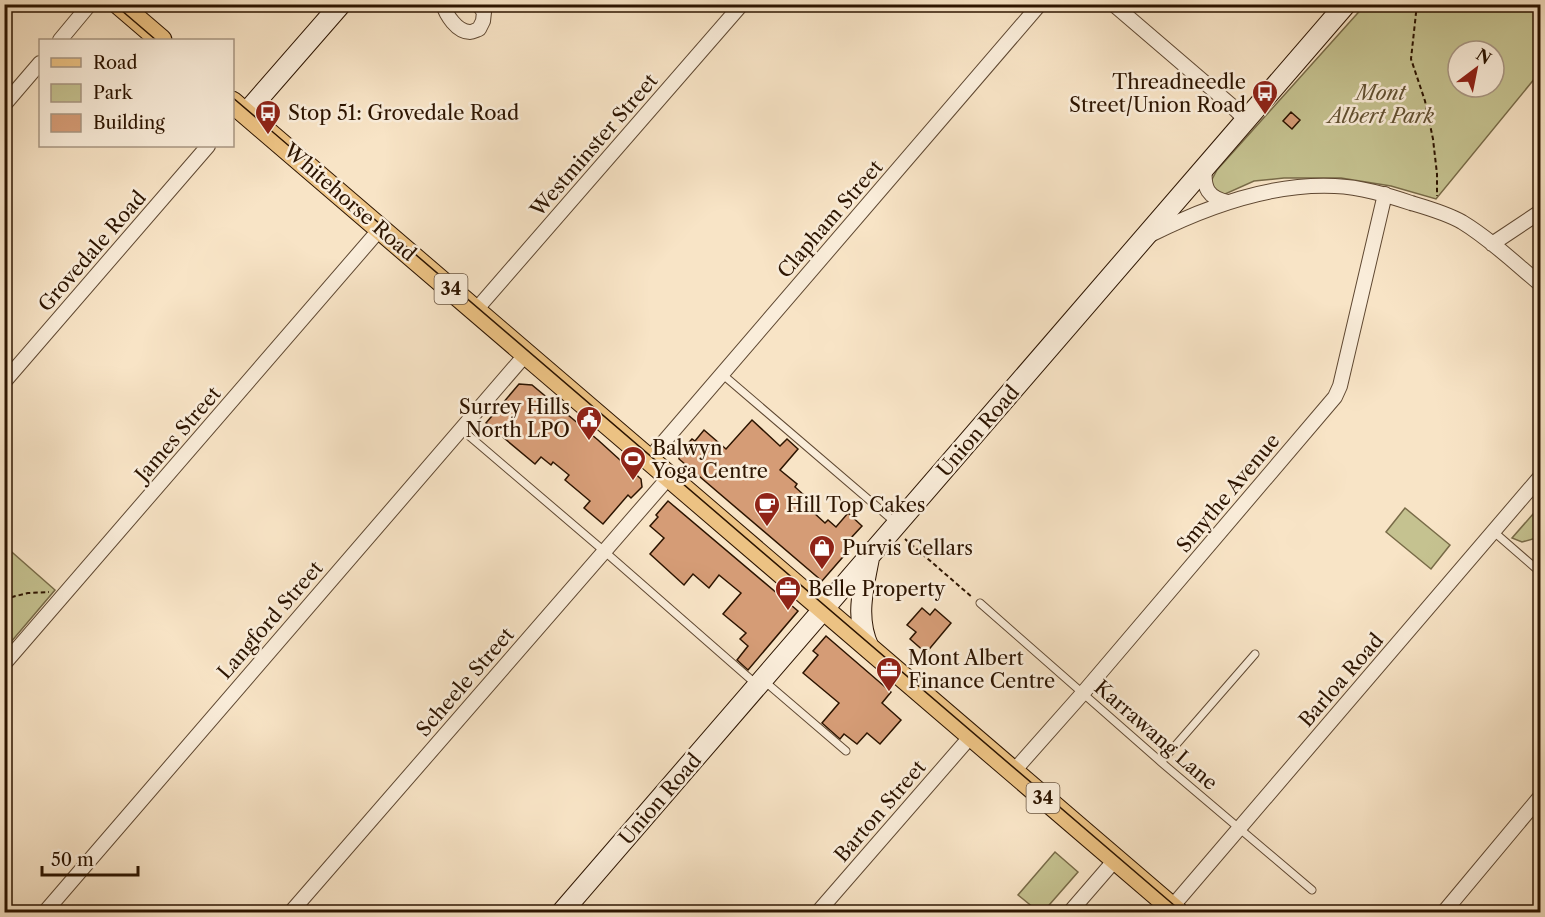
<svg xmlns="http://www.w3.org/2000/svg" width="1545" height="917" font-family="'Libre Caslon Text',serif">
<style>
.green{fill:#c5c290;stroke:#786b48;stroke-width:1.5;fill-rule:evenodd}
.building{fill:#d59c76;stroke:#2c1400;stroke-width:1.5}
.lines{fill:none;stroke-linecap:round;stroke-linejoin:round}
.lane-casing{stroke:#5f4832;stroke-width:9}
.street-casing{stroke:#5f4832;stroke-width:16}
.secondary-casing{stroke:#2c1400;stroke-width:22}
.primary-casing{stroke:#2c1400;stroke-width:23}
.path{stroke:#2c1400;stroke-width:2;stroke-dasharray:4.5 3;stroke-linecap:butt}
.lane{stroke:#faedda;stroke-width:7}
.street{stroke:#faedda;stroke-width:14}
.secondary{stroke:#faedda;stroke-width:20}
.primary{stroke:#ecc283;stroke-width:21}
.tram{stroke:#2c1400;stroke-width:1.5}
.labels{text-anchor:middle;stroke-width:5;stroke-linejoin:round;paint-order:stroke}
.shield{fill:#faedda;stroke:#6a5541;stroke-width:1.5}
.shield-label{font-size:18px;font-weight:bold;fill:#2c1400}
.poi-label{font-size:20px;fill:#2c1400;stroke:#faedda;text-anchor:start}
.park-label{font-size:20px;font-style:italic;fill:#625132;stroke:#faedda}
.street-label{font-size:20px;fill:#2c1400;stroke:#faedda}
</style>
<rect width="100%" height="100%" fill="#f8e4c6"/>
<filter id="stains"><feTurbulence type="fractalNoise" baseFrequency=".00333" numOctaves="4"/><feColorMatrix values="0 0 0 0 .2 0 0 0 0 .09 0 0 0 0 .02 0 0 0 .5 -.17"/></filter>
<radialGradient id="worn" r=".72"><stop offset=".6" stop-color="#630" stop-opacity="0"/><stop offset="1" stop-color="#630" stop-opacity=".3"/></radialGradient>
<path class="green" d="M1365,5H1540V72L1436,199L1391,186L1341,178H1284L1254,181L1223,195L1209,185L1217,170ZM1458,51H1494V87H1458Z
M1540,506V537L1522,542L1512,538Z
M1405,508L1450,545L1431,569L1386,532Z
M5,546L55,590L5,649Z
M1055,852L1078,872L1043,912H1039L1018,895Z"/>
<path class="building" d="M1291,112L1300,120L1292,129L1283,121Z
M519,384L532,385L598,440L641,479L642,487L631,498L628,495L603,524L584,508L590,501L565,480L569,475L553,462L551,465L541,457L535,464L486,423Z
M752,420L780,446L787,439L798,449L780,470L797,484L795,487L806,497L801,501L825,523L828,520L836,527L848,513L862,526L850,539L855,543L822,581L679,459V453L692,439L695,441L704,430L726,449Z
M668,501L798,611L748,670L737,660L748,646L740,639L746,633L723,614L741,593L719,575L709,588L693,574L684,585L650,554L664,538L650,526L658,517L656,515Z
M922,608L930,615L935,609L951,623L926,653L910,639L916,632L907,625Z
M826,636L891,692L882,703L901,720L880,744L867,733L857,744L844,734L840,739L822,723L839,703L803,673L818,655L813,651Z"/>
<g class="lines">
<defs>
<path id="lane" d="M722,374L896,523
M461,429L604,551L756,684
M1494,532L1540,572
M980,603L1161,762L1312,890
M763,680L846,751
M1161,762L1255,654"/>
<path id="street" d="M443,4C446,15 457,32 470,32C473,32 476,30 479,29L483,21L484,12L478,4
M1113,4L1232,106L1246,120
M60,40L90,4
M4,105L40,63
M1205,168C1203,188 1208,198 1228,202
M1152,234C1208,206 1271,183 1335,186C1361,187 1387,195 1411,203C1428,208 1446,213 1462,222C1490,239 1515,263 1540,284
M1492,244L1540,212
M475,311L742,4
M4,382L208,146
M649,459L1040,4
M4,664L380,229
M1013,772L1083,693L1335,397L1340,386L1385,194
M1171,908L1540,477
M45,912L526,354
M291,912L669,477
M818,912L971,736
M1070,912L1115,860
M1444,912L1540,797"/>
<path id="secondary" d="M246,113L341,4
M869,648C855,619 863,589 869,558
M562,912L1346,4"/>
<path id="primary" d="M119,4L161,40
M232,102L1177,912"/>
</defs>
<use href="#lane" class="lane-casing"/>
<use href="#street" class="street-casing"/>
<use href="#secondary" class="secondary-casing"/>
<use href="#primary" class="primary-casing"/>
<path class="path" d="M1417,4L1411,59L1425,101L1433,139L1437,174V196
M905,539L973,598
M4,599L28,593L49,592"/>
<use href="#lane" class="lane"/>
<use href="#street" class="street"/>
<use href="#secondary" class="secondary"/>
<use href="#primary" class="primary"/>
<path class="tram" d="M114,4L156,40
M232,97L1182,912"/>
</g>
<defs>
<symbol id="bus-pin" viewBox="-11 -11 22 30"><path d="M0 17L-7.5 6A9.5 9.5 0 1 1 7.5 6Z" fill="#8f2418" stroke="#faedda"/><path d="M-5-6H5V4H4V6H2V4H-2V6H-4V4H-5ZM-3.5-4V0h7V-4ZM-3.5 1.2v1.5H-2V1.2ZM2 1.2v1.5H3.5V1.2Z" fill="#fff"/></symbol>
<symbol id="civic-pin" viewBox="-11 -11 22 30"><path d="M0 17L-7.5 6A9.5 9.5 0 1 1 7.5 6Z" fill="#8f2418" stroke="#faedda"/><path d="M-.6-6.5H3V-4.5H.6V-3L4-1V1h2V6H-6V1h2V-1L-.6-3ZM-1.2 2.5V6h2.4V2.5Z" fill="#fff"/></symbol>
<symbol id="stadium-pin" viewBox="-11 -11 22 30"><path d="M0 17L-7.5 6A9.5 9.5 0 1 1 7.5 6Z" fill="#8f2418" stroke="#faedda"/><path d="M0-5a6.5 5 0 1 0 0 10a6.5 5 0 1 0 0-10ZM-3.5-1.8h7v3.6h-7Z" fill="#fff"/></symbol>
<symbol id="cafe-pin" viewBox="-11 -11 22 30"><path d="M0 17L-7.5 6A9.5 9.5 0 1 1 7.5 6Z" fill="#8f2418" stroke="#faedda"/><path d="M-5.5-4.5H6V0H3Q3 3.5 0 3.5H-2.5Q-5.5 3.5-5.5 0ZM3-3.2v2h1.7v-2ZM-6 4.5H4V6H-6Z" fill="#fff"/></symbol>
<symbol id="shop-pin" viewBox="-11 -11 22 30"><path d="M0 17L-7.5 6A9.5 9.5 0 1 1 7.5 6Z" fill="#8f2418" stroke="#faedda"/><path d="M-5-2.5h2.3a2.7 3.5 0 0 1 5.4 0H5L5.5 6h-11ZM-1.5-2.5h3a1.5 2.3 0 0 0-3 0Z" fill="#fff"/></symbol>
<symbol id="office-pin" viewBox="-11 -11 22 30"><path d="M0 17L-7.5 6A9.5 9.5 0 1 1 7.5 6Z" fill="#8f2418" stroke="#faedda"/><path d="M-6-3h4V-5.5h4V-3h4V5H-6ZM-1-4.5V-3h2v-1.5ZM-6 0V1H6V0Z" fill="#fff"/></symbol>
</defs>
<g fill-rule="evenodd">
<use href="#bus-pin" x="1250" y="78" width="30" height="40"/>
<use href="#bus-pin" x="253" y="98" width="30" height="40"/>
<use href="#civic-pin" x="574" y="404" width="30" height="40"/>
<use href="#stadium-pin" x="618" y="444" width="30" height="40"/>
<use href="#cafe-pin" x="752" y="490" width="30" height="40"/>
<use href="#shop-pin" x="807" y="533" width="30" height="40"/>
<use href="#office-pin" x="773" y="574" width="30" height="40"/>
<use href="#office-pin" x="874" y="655" width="30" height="40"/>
</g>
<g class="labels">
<g class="shield">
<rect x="434.5" y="274" width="33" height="30" rx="4.5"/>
<rect x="1026.5" y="783" width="33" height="30" rx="4.5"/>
</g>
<g class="shield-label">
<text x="451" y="295">34</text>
<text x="1043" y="804">34</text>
</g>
<g class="poi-label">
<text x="1246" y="89" text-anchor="end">Threadneedle<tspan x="1246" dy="23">Street/Union Road</tspan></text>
<text x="288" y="120">Stop 51: Grovedale Road</text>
<text x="570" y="414" text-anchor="end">Surrey Hills<tspan x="570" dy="23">North LPO</tspan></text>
<text x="652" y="455">Balwyn<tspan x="652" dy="23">Yoga Centre</tspan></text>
<text x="786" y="512">Hill Top Cakes</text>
<text x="842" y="555">Purvis Cellars</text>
<text x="808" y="596">Belle Property</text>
<text x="908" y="665">Mont Albert<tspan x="908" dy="23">Finance Centre</tspan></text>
</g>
<g class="park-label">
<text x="1381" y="100">Mont<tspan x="1381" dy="23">Albert Park</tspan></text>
</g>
<g class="street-label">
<text transform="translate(594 145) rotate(-49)" y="7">Westminster Street</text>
<text transform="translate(350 202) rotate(41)" y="7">Whitehorse Road</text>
<text transform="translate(830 219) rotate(-49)" y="7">Clapham Street</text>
<text transform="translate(92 251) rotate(-49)" y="7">Grovedale Road</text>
<text transform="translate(978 431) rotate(-49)" y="7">Union Road</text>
<text transform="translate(178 434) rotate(-49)" y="7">James Street</text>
<text transform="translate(1228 493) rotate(-50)" y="7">Smythe Avenue</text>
<text transform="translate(270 620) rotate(-49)" y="7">Langford Street</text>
<text transform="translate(1341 680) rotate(-49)" y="7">Barloa Road</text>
<text transform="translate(465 682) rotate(-49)" y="7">Scheele Street</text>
<text transform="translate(1156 735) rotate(41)" y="7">Karrawang Lane</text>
<text transform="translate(660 799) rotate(-49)" y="7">Union Road</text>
<text transform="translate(880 811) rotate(-49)" y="7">Barton Street</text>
</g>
</g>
<rect width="1545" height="917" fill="none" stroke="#f8e4c6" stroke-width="24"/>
<rect x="6" y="6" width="1533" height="905" fill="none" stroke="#2c1400" stroke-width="3"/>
<rect x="12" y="12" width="1521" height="893" fill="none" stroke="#2c1400" stroke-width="1.5"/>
<rect x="39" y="39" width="195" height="108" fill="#faedda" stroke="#a89683" stroke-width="1.5"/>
<rect x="51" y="58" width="30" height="9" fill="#ecc283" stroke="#a89683" stroke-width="1.5"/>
<text x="93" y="69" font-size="18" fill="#2c1400">Road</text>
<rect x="51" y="84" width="30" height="18" fill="#c5c290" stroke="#a89683" stroke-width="1.5"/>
<text x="93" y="99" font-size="18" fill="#2c1400">Park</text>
<rect x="51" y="114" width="30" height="18" fill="#d59c76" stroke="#a89683" stroke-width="1.5"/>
<text x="93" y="129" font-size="18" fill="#2c1400">Building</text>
<g transform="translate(1476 69) rotate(32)"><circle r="28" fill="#faedda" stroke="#a89683" stroke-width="1.5"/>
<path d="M0-4.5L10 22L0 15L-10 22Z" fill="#8f2418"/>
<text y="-9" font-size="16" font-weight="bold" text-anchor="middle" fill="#2c1400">N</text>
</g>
<path d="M42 866v9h96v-9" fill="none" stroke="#2c1400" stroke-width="3"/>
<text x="51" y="866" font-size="18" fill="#2c1400" stroke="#faedda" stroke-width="4.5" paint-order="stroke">50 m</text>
<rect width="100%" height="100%" filter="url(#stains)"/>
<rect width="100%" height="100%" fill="url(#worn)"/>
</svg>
